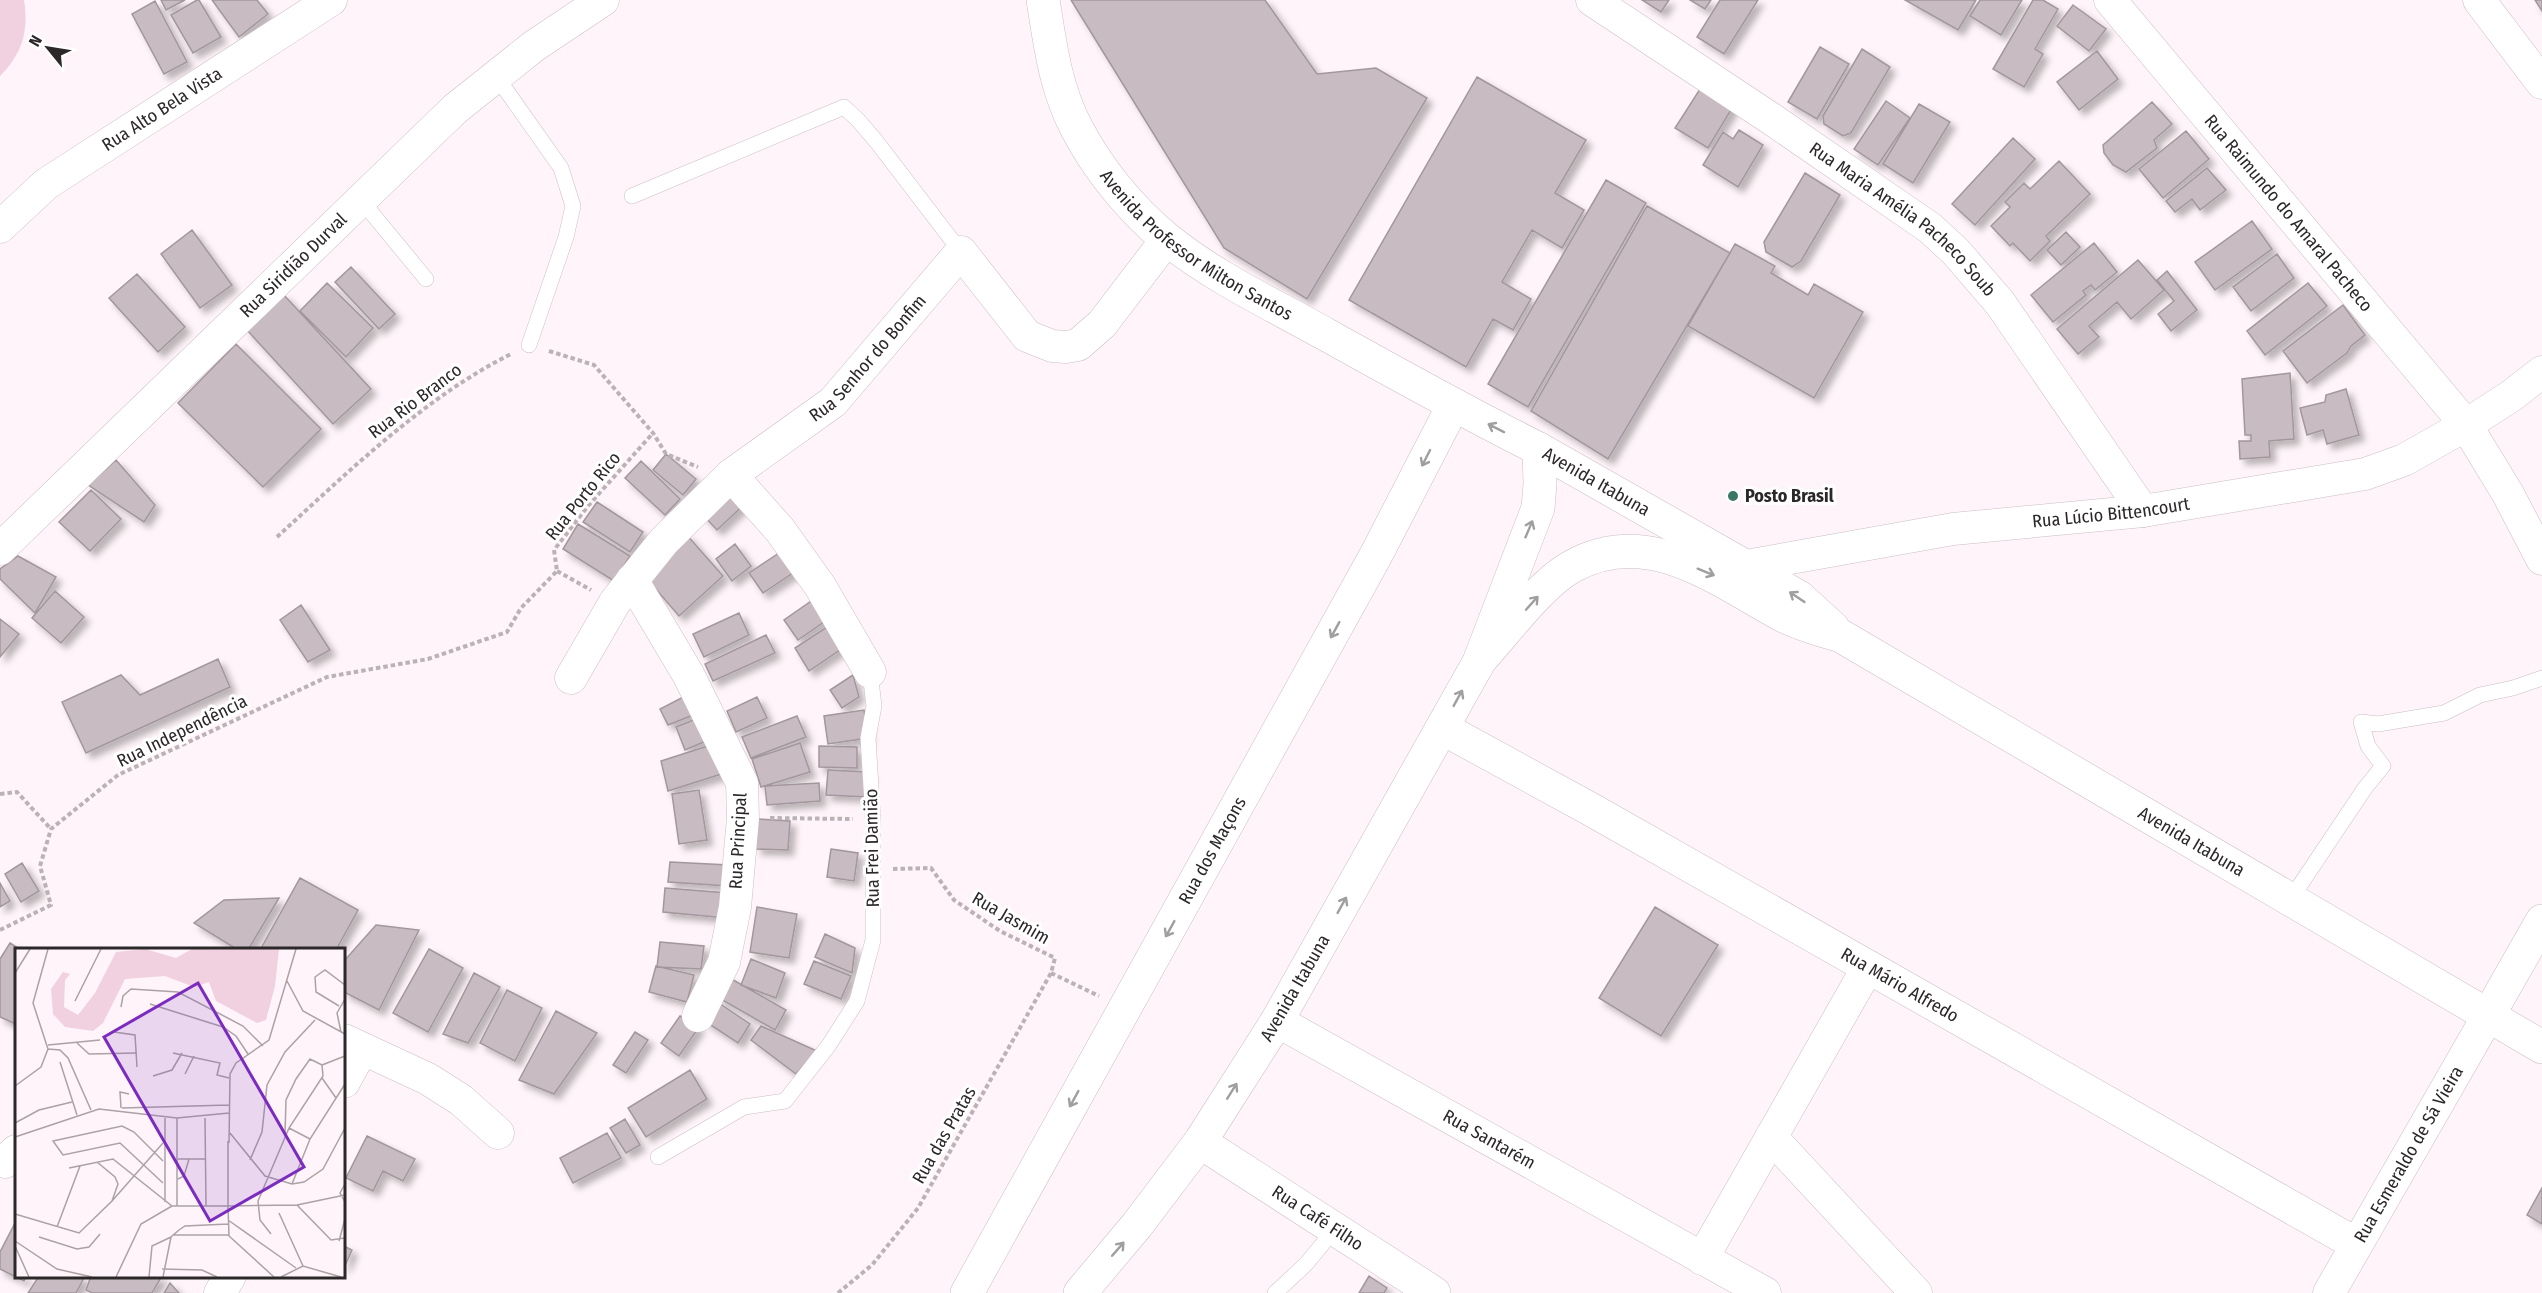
<svg xmlns="http://www.w3.org/2000/svg" width="2542" height="1293" font-family="'Fira Sans Condensed',sans-serif">
<style>
.green{fill:#f1d0df}
.building{fill:#c8bcc2;stroke:#a2979c;stroke-width:1.5;filter:url(#shadow)}
.lines{fill:none;stroke-linecap:round;stroke-linejoin:round}
.lane-casing{stroke:#cbbec4;stroke-width:16}
.street-casing{stroke:#cbbec4;stroke-width:33}
.secondary-casing{stroke:#cbbec4;stroke-width:34}
.primary-casing{stroke:#cbbec4;stroke-width:34}
.path{stroke:#bbb2b6;stroke-width:4;stroke-dasharray:4.5 3;stroke-linecap:butt}
.lane{stroke:#fff;stroke-width:15}
.street{stroke:#fff;stroke-width:32}
.secondary{stroke:#fff;stroke-width:33}
.primary{stroke:#fff;stroke-width:33}
.oneway{stroke:#a09e9f}
.poi-dot{fill:#3b7863;stroke:#fff;stroke-width:2}
.labels{text-anchor:middle;stroke-width:6;stroke-linejoin:round;paint-order:stroke}
.street-label{font-size:18px;fill:#2c2729;stroke:#fff}
.poi-label{font-size:18px;font-weight:bold;fill:#2c2729;stroke:#fff;text-anchor:start}
.inset-road{fill:none;stroke:#aba2a6;stroke-width:1.5}
.view{fill:#7b2cbf;fill-opacity:0.15;stroke:#7b2cbf;stroke-width:3}
.inset-edge{fill:none;stroke:#2c2729;stroke-width:3}
</style>
<defs>
<filter id="shadow"><feDropShadow dx="5.5" dy="5.5" stdDeviation="3" flood-color="#0004"/></filter>
</defs>
<rect width="100%" height="100%" fill="#fff4f9"/>
<path class="green" d="M0,0H24C29,31 22,54 0,76Z"/>
<path class="building" d="M161,0H185L166,10Z
M197,0H199L221,37L193,53L171,15Z
M212,0H257L268,14L239,37Z
M1071,0H1265L1317,74L1376,68L1427,98L1307,299L1224,248Z
M1642,0H1669L1661,12Z
M1690,0H1711L1705,9Z
M1720,0H1758L1724,54L1697,37Z
M1905,0H1976L1958,30Z
M1980,0H2022L2001,35L1970,16Z
M2033,0H2043L2058,9L2035,49L2043,54L2024,87L1993,69Z
M2535,0H2542V11Z
M155,1L187,62L164,74L132,14Z
M2073,5L2106,29L2089,51L2057,26Z
M1820,47L1849,64L1817,119L1788,102Z
M1862,49L1890,67L1851,133L1843,136L1824,124L1823,116Z
M2097,51L2118,79L2079,110L2057,82Z
M1477,77L1586,140L1555,193L1584,210L1562,248L1532,230L1502,282L1531,299L1513,330L1493,319L1466,367L1349,300Z
M1702,86L1734,105L1708,148L1675,128Z
M1886,101L1910,118L1878,165L1854,149Z
M2152,102L2172,124L2154,140L2157,148L2126,172L2113,165L2104,153L2103,145Z
M1919,104L1950,122L1913,183L1883,164Z
M1739,130L1763,145L1738,187L1703,165L1723,132L1733,139Z
M2186,131L2209,159L2163,198L2139,169Z
M2013,138L2035,159L1975,225L1952,204Z
M2059,161L2090,194L2046,236L2050,241L2030,261L2013,243L2010,246L1991,226L2010,207L2005,202L2024,183L2030,189Z
M2207,168L2226,190L2200,210L2192,199L2175,212L2166,201Z
M1805,173L1840,195L1801,261L1792,267L1766,252L1764,242Z
M1606,180L1646,203L1528,407L1488,384Z
M1647,206L1730,253L1608,459L1531,411Z
M2252,221L2272,249L2215,290L2195,262Z
M192,230L232,285L200,308L161,254Z
M2066,232L2080,247L2061,265L2047,250Z
M2094,243L2117,272L2095,290L2091,285L2083,291L2086,295L2053,322L2031,295Z
M1735,244L1775,266L1771,273L1808,295L1814,284L1863,312L1814,398L1688,326Z
M2277,254L2294,278L2251,311L2233,287Z
M2138,260L2164,290L2131,319L2117,302L2089,326L2099,337L2078,354L2057,329Z
M351,267L395,314L379,329L335,282Z
M2167,271L2197,310L2171,331L2158,314L2174,301L2157,280Z
M137,274L185,327L158,352L109,298Z
M327,283L373,328L346,357L300,311Z
M2308,283L2327,306L2265,355L2247,331Z
M283,294L371,389L333,424L246,329Z
M2343,305L2365,335L2351,346L2347,353L2307,383L2283,351Z
M236,344L321,429L263,487L178,403Z
M2290,373L2294,439L2269,441L2270,457L2240,459L2239,441H2251V435H2245L2242,379Z
M2346,389L2359,435L2327,444L2323,430L2307,435L2300,408L2325,402L2326,395Z
M666,454L696,479L683,495L653,470Z
M116,460L155,505L144,522L88,485Z
M641,461L680,499L665,515L625,478Z
M734,485L748,501L717,530L702,514Z
M91,490L121,519L90,551L59,522Z
M597,502L643,532L630,552L583,522Z
M578,524L630,556L614,581L563,549Z
M686,534L723,576L679,616L642,573Z
M735,544L751,566L732,581L716,559Z
M788,547L802,567L763,593L749,573Z
M18,556L56,577L35,613L0,579V569Z
M55,591L84,617L61,643L32,618Z
M817,597L831,617L798,640L784,620Z
M301,605L330,650L308,662L280,620Z
M739,613L749,635L704,657L693,634Z
M0,619L19,634L0,657Z
M839,619L853,641L809,671L795,648Z
M766,635L775,653L713,681L705,664Z
M218,659L230,687L86,753L62,702L121,675L140,695Z
M853,675L859,697L842,708L830,690Z
M691,693L701,712L668,725L660,709Z
M757,697L767,718L736,732L727,711Z
M864,710L868,738L828,744L824,716Z
M703,716L713,738L685,750L676,727Z
M797,716L806,737L751,758L742,737Z
M717,743L731,771L668,791L661,761Z
M800,743L810,772L761,787L752,759Z
M819,746L857,747V768L819,767Z
M828,770L868,772L867,797L826,795Z
M819,783L820,801L767,805L765,786Z
M699,790L707,840L679,844L672,794Z
M758,819L790,821L788,850L756,849Z
M831,849L858,853L854,881L827,877Z
M670,862L729,865L728,886L668,882Z
M22,863L39,891L21,902L5,874Z
M300,878L358,910L336,950H260Z
M0,883L10,901L0,907Z
M665,888L728,893L726,918L663,912Z
M279,898L248,950H238L194,923L224,900Z
M757,907L797,914L789,958L750,952Z
M1655,907L1718,945L1661,1036L1599,998Z
M376,925L419,930L379,1010L344,992V961Z
M825,934L855,948L852,973L815,957Z
M660,942L704,946L701,969L657,967Z
M10,943L21,950H16V1024L0,1017V959Z
M429,949L463,968L428,1032L393,1013Z
M751,959L785,973L776,998L741,985Z
M814,961L851,976L841,999L804,984Z
M656,966L694,975L687,1002L649,992Z
M474,973L500,987L468,1043L443,1034Z
M728,977L786,1010L775,1030L717,997Z
M507,990L542,1008L515,1061L480,1043Z
M716,1001L750,1024L738,1043L703,1020Z
M556,1011L597,1033L554,1094L519,1080Z
M680,1016L699,1027L679,1056L661,1043Z
M761,1026L817,1051L796,1074L751,1040Z
M635,1032L648,1040L626,1073L613,1065Z
M690,1070L707,1099L646,1137L628,1108Z
M625,1119L640,1145L626,1153L610,1128Z
M607,1133L621,1158L573,1183L560,1158Z
M367,1136L415,1159L403,1181L383,1171L373,1191L346,1178Z
M2542,1188V1224L2527,1215Z
M16,1221V1276H26L24,1281L0,1269V1252Z
M344,1246L352,1250L344,1268Z
M39,1276H82L84,1278L76,1293H28Z
M91,1276H162L152,1293H92L86,1290Z
M1369,1276L1387,1288L1384,1293H1359Z
M170,1283L179,1293H164Z"/>
<g class="lines">
<defs>
<path id="lane" d="M496,76L561,168L573,206L566,237L529,345
M632,196L844,107L858,120L876,141L961,252
M361,200L426,279
M2290,900L2365,788L2383,766L2368,746L2361,722L2378,724L2444,713L2480,695L2513,688L2542,678
M658,1157L744,1107L785,1101L829,1045L857,1001L873,940V820L868,738L874,706L870,672
M1275,1293L1306,1264L1335,1229"/>
<g id="street">
<path id="s1" d="M1592,0L1773,120L1930,228L1956,252L2000,303L2143,511"/>
<path id="s2" d="M2110,0L2466,425L2508,494L2542,559"/>
<path d="M2479,0L2542,83"/>
<path id="s3" d="M0,227L46,184L331,0"/>
<path d="M731,475L780,530L820,586L870,672"/>
<path id="s4" d="M0,549L455,109L534,46L603,0"/>
<path id="s5" d="M1746,566L1953,529L2143,511L2365,474L2404,460L2466,425L2511,396L2542,372"/>
<path d="M632,580L688,674L742,783L743,818L735,907L724,962L698,1016"/>
<path id="s6" d="M571,678L615,602L664,541L731,475L833,402L961,252L1027,336L1052,346L1066,347L1078,345L1102,324L1167,239"/>
<path id="s7" d="M1277,1021L1765,1293"/>
<path d="M344,1040L428,1079L461,1100L498,1133"/>
<path d="M344,1082L362,1049"/>
<path d="M1771,1137L1916,1293"/>
<path d="M5,1162L16,1151"/>
<path d="M1702,1259L1868,967"/>
<path d="M220,1293L230,1276"/>
<path id="s8" d="M2329,1293L2488,1016"/>
</g>
<g id="secondary">
<path id="s9" d="M1539,449L1799,597L1833,628"/>
<path id="s10" d="M1480,660C1505,633 1541,583 1573,566C1648,525 1716,579 1780,614C1799,624 1820,630 1841,636L2542,1047"/>
<path id="s11" d="M1442,728L1592,810L2356,1244"/>
<path d="M2488,1016L2542,921"/>
<path id="s12" d="M1200,1142L1434,1293"/>
</g>
<g id="primary">
<path id="s13" d="M1043,0C1050,43 1055,87 1076,127C1097,168 1131,210 1167,239C1215,278 1274,305 1327,335C1397,374 1467,413 1539,449L1540,484L1538,508L1479,662L1277,1021L1200,1142L1137,1225L1080,1293"/>
<path id="s14" d="M967,1293L1376,555L1453,406"/>
</g>
</defs>
<use href="#lane" class="lane-casing"/>
<use href="#street" class="street-casing"/>
<use href="#secondary" class="secondary-casing"/>
<use href="#primary" class="primary-casing"/>
<path class="path" d="M549,351L594,365L653,433L666,454L698,467
M277,537C348,472 425,397 511,354
M557,571L591,590
M0,794L17,792L51,829
M770,818L853,819
M0,930L51,905L40,866L51,829L118,775L327,677L428,659L507,632L521,608L557,571L554,550L588,506L653,433
M1051,973L1099,996
M838,1293L872,1265L918,1208L1051,973L1055,958L1000,931L954,900L931,868L892,869"/>
<use href="#lane" class="lane"/>
<use href="#street" class="street"/>
<use href="#secondary" class="secondary"/>
<use href="#primary" class="primary"/>
</g>
<defs><path id="oneway-shaft" d="M-6 0H5M1.5-3L5.5 0L1.5 3" fill="none" stroke-width="1.6" stroke-linecap="round" stroke-linejoin="round" transform="scale(1.5)"/></defs>
<g class="oneway">
<use href="#oneway-shaft" transform="translate(1496 428) rotate(-153)"/>
<use href="#oneway-shaft" transform="translate(1426 458) rotate(117)"/>
<use href="#oneway-shaft" transform="translate(1529 529) rotate(-67)"/>
<use href="#oneway-shaft" transform="translate(1706 572) rotate(22)"/>
<use href="#oneway-shaft" transform="translate(1797 597) rotate(-146)"/>
<use href="#oneway-shaft" transform="translate(1532 603) rotate(-48)"/>
<use href="#oneway-shaft" transform="translate(1335 630) rotate(119)"/>
<use href="#oneway-shaft" transform="translate(1458 698) rotate(-61)"/>
<use href="#oneway-shaft" transform="translate(1342 905) rotate(-61)"/>
<use href="#oneway-shaft" transform="translate(1170 929) rotate(119)"/>
<use href="#oneway-shaft" transform="translate(1232 1091) rotate(-58)"/>
<use href="#oneway-shaft" transform="translate(1074 1099) rotate(119)"/>
<use href="#oneway-shaft" transform="translate(1118 1249) rotate(-49)"/>
</g>
<circle class="poi-dot" cx="1733" cy="496" r="6"/>
<g class="labels">
<g class="street-label">
<text dy="6" stroke="none"><textPath href="#s3" startOffset="201">Rua Alto Bela Vista</textPath></text>
<text dy="6" stroke="none"><textPath href="#s2" startOffset="278">Rua Raimundo do Amaral Pacheco</textPath></text>
<text dy="6" stroke="none"><textPath href="#s1" startOffset="381">Rua Maria Amélia Pacheco Soub</textPath></text>
<text dy="6" stroke="none"><textPath href="#s13" startOffset="304">Avenida Professor Milton Santos</textPath></text>
<text dy="6" stroke="none"><textPath href="#s4" startOffset="408">Rua Siridião Durval</textPath></text>
<text dy="6" stroke="none"><textPath href="#s6" startOffset="441">Rua Senhor do Bonfim</textPath></text>
<text transform="translate(415 401) rotate(-37)" y="6">Rua Rio Branco</text>
<text dy="6" stroke="none"><textPath href="#s9" startOffset="66">Avenida Itabuna</textPath></text>
<text transform="translate(583 496) rotate(-51)" y="6">Rua Porto Rico</text>
<text dy="6" stroke="none"><textPath href="#s5" startOffset="369">Rua Lúcio Bittencourt</textPath></text>
<text transform="translate(182 731) rotate(-26)" y="6">Rua Independência</text>
<text transform="translate(738 841) rotate(-87)" y="6">Rua Principal</text>
<text dy="6" stroke="none"><textPath href="#s10" startOffset="828">Avenida Itabuna</textPath></text>
<text transform="translate(872 848) rotate(-91)" y="6">Rua Frei Damião</text>
<text dy="6" stroke="none"><textPath href="#s14" startOffset="506">Rua dos Maçons</textPath></text>
<text transform="translate(1011 918) rotate(30)" y="6">Rua Jasmim</text>
<text dy="6" stroke="none"><textPath href="#s11" startOffset="525">Rua Mário Alfredo</textPath></text>
<text transform="translate(1295 988) rotate(-60)" y="6">Avenida Itabuna</text>
<text transform="translate(944 1135) rotate(-60)" y="6">Rua das Pratas</text>
<text dy="6" stroke="none"><textPath href="#s7" startOffset="243">Rua Santarém</textPath></text>
<text dy="6" stroke="none"><textPath href="#s8" startOffset="160">Rua Esmeraldo de Sá Vieira</textPath></text>
<text dy="6" stroke="none"><textPath href="#s12" startOffset="140">Rua Café Filho</textPath></text>
</g>
<g class="poi-label">
<text x="1745" y="502">Posto Brasil</text>
</g>
</g>
<g transform="translate(15 948)">
<rect width="330" height="330" fill="#fff4f9"/>
<path d="M177,1H264L260,38L251,72L242,75L201,53L194,34L179,39L150,28L110,31L88,75L78,83L50,79L38,66L36,41L48,24L55,26L50,32L49,59L63,67L80,45L101,4L130,1L161,10Z" fill="#f1d0df"/>
<path class="inset-road" d="M0,25L15,1M272,33L288,63L330,86M60,53L86,1M135,56L208,79L221,88L233,106M324,58L301,44L300,29L310,22L330,37M106,59L108,48L116,41L163,44L228,78L248,98M99,84L120,87L122,119M326,84L322,65L330,51M62,95L74,106L122,105M33,97L85,92M33,101L18,55L33,1M33,101L45,102L53,110L76,162M158,105L205,115L202,127L214,130M45,114L62,167M307,117L330,108M170,126L179,108M138,128L157,122L167,105M307,130L321,150M0,138L26,119L33,101M106,160L105,144L114,146M107,160L214,157M162,170V258M190,170L191,258M0,175L24,162L57,154M274,180L295,191M215,185L250,228L277,236L289,234L308,221L330,180M270,186L271,152L281,131L295,111L307,117M0,189L84,161L162,170L214,165M213,193V258L282,257L330,247M214,195L215,126L221,115L254,92L281,1M163,211H191M235,212L247,184L252,137L270,104L300,72M148,213L119,184L107,178L38,193L48,207L105,195L148,235M54,220L98,211L157,258H213L214,288L259,329M163,231L169,228L174,211M277,236L295,191L330,136M330,236L325,245L330,254M97,253L148,195M150,254V170M282,257L316,292L330,290M264,265L288,318M0,266L64,285L97,253L103,236L100,229L82,214M213,272L281,320M42,279L65,218M256,286L245,272L243,253L274,180L308,128L307,117M159,287H214M24,289L62,301L74,299L85,286M0,293L42,321L77,329M324,293L330,271M0,298L14,329M147,321L187,322L202,329M101,329L126,276L157,258M134,329L137,298L156,289M148,329L156,289L164,282L170,278L213,276M266,329L288,318L326,329"/>
<path class="view" d="M183,35L289,219L195,273L89,89Z"/>
<rect width="330" height="330" class="inset-edge"/>
</g>
<g transform="translate(48 48) rotate(300)" stroke="#ffffff" stroke-width="4.5" paint-order="stroke">
<path d="M0-4.5L10 22L0 15L-10 22Z" fill="#2c2729"/>
<text y="-9" font-size="16" font-weight="bold" text-anchor="middle" fill="#2c2729">N</text>
</g>
</svg>
